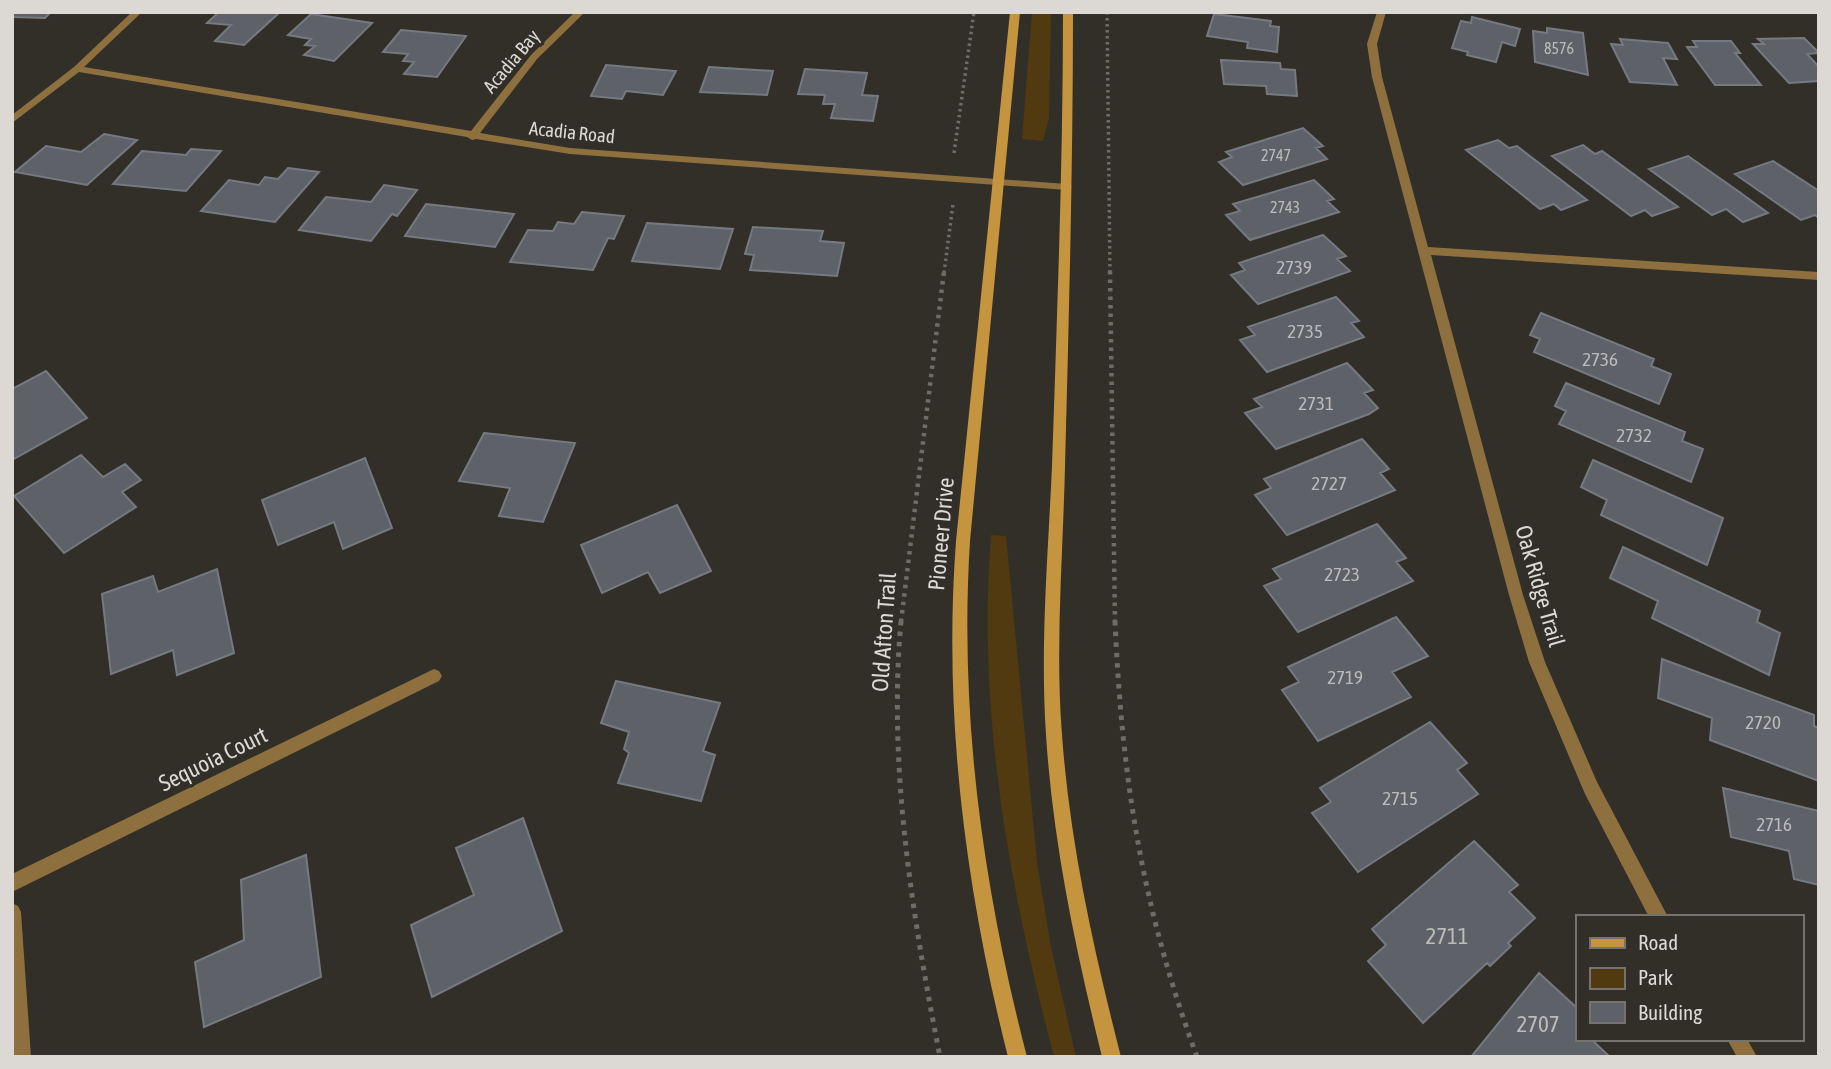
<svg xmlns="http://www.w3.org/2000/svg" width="1831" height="1069" font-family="'Asap Condensed',sans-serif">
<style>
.green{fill:#513a0f}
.building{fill:#5e6168;stroke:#757980;stroke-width:2}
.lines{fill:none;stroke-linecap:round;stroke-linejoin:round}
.path-far2{stroke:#6f6c67;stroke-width:3.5;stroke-dasharray:2.5 3.5;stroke-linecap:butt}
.path-far1{stroke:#6f6c67;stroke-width:4.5;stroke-dasharray:3.5 5;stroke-linecap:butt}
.path{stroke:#6f6c67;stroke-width:5;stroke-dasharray:4.5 6;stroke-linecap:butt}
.street{fill:#8e703f;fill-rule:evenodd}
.secondary{fill:#c4943f;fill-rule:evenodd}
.labels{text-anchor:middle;stroke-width:7;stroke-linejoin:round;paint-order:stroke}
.far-number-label{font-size:16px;fill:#bcbbba}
.far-street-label{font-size:19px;fill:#dcd9d5;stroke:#322f29}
.number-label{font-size:19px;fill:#bcbbba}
.street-label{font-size:23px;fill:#dcd9d5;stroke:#322f29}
.near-number-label{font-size:23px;fill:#bcbbba}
</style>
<rect width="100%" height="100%" fill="#322f29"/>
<path class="green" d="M1032,12H1051L1049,118L1043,141L1022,139Z
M991,535L1006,536L1037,862L1051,947L1076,1057H1054C1009,886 977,713 991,535Z"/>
<path class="building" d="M12,12H51L45,18L12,17Z
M219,12H280L244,45L215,41L231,25L207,23Z
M311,14L372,23L334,61L304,55L315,46L305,45L311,39L288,35Z
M1214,14L1271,21L1270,26L1279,27L1277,52L1247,48L1248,42L1207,36Z
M1472,17L1520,29L1515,46L1502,42L1496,62L1467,55L1468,52L1452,48L1461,21L1471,23Z
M1547,28L1583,33L1588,75L1535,62L1533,31L1547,33Z
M401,30L466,36L437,77L404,74L414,62L403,61L408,54L383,52Z
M1804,38L1819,53L1807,54L1819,67V81L1789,83L1753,44H1764L1758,39Z
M1620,39L1668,43L1677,59L1663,58L1677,85L1630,82L1611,44L1623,45Z
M1693,41H1731L1740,53H1735L1761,85H1715L1687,47H1697Z
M1221,60L1280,63L1281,69L1295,70L1297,96L1267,94L1266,86L1224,84Z
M606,65L676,71L663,95L626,91L622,99L591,96Z
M709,67L773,71L767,95L700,92Z
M805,69L867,73L862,95L878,96L873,121L831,118L835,104H823L825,95L798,94Z
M1303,128L1323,146L1316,148L1327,159L1243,185L1219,162L1232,157L1226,152Z
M104,134L137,140L87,185L15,172L46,146L81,152Z
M1498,140L1509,148L1517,146L1587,200L1561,210L1554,204L1540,209L1466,150Z
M1583,145L1595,154L1602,151L1678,207L1652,216L1645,210L1631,216L1552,156Z
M191,149L221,151L186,191L113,184L142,151L186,155Z
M1688,156L1738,191L1768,213L1743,222L1726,209L1712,215L1649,169Z
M1773,161L1819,191V218L1815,215L1801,220L1735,174Z
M288,168L319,172L275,222L201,211L229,180L259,185L265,177L278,179Z
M1314,180L1334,199L1327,201L1339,212L1250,240L1226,215L1240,211L1233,204Z
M384,185L417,190L397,216L392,214L371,241L299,230L326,197L371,202Z
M426,204L514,214L495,247L405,236Z
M582,212L624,216L614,239L608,238L593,270L510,262L528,230L553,231L558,222L574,224Z
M647,223L733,229L720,269L632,261Z
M753,227L823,231L820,241L844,243L837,276L750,270L754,255L745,254Z
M1323,235L1346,256L1337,259L1350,271L1258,304L1231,275L1245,270L1239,263Z
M1336,297L1359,321L1351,323L1364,337L1267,372L1240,340L1255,335L1248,327Z
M1541,313L1654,359L1651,366L1671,374L1659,404L1534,352L1540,339L1530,335Z
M1347,363L1373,390L1364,393L1378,408L1369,414L1276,449L1245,413L1262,407L1254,399Z
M46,371L87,418L12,460V389Z
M1566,383L1685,432L1682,441L1703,449L1691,482L1559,424L1566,411L1555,406Z
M484,433L575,443L543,522L499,516L510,488L459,481Z
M1362,439L1389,469L1380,473L1395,490L1287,535L1255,495L1271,488L1264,479Z
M81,455L103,477L125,464L141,480L122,492L136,507L64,553L14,496Z
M365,458L392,528L343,549L334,522L278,545L262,500Z
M1593,460L1723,518L1707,565L1601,515L1607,500L1581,487Z
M677,505L711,571L660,593L648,572L602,593L581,545Z
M1377,524L1406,558L1396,562L1413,581L1298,632L1264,586L1281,579L1273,569Z
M1623,547L1760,611L1757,622L1780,633L1769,675L1652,618L1658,601L1610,578Z
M217,569L234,653L177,675L173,650L111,674L102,594L153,576L158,592Z
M1396,617L1428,656L1392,672L1411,697L1318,741L1282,690L1299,682L1288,667Z
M1662,659L1814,715V726L1819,728V781L1710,740L1712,718L1658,698Z
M616,681L720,703L703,751L715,755L701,801L618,783L629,753L624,749L629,732L601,723Z
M1430,722L1467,763L1457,770L1478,794L1358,872L1312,813L1331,802L1320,788Z
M1723,788L1819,811V885L1794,879L1789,851L1731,837Z
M523,818L562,931L432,997L411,925L474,895L456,848Z
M1474,841L1518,885L1509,892L1535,918L1508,943L1511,946L1490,966L1487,963L1423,1023L1368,961L1386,945L1372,929Z
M306,855L321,977L204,1027L195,962L244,940L241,880Z
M1539,973L1577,1008V1039H1591L1610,1057H1471Z"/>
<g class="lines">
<path class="path-far2" d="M1107,12L1110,273
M954,153L974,12
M944,273L953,204"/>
<path class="path-far1" d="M1110,271L1115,622
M901,622L944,271"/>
<path class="path" d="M901,621C888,766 912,914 940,1057
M1115,621C1122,780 1142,907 1197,1057"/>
<path class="street" d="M132,12H142L84,67L471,131L531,55L575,12H585L537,59L480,133L570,148L1067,184L1072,187L1067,190L570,154L476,139L472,140L467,137L79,72L12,123V115L74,67Z
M1377,12H1386L1377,44L1382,77L1428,247L1819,272V280L1431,255L1523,595L1545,662L1597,782L1668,917H1649L1585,794L1529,662L1509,595L1372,77L1367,44Z
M434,669L439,671L442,676L439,681L12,892V874Z
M12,903L18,906L21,912L31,1057H13Z
M1727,1039H1747L1757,1057H1737Z"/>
<path class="secondary" d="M1010,12H1020L970,541C959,717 983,887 1027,1057H1008C965,887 943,716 956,541Z
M1063,12H1073C1073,164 1069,315 1065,466C1063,556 1055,646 1062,735C1070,845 1094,951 1121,1057H1102C1076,951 1053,844 1046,735C1040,645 1048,556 1052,466C1057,315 1063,164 1063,12Z"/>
</g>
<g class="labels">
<g class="far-number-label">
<text x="1559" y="54">8576</text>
<text x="1276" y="161">2747</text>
<text x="1285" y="213">2743</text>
</g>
<g class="far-street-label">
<text transform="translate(511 61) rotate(-50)" y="7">Acadia Bay</text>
<text transform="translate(572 132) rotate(6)" y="7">Acadia Road</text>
</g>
<g class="number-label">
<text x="1294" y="274">2739</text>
<text x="1305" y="338">2735</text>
<text x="1600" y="366">2736</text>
<text x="1316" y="410">2731</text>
<text x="1634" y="442">2732</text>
<text x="1329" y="490">2727</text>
<text x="1342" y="581">2723</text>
<text x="1345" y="684">2719</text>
<text x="1763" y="729">2720</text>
<text x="1400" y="805">2715</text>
<text x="1774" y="831">2716</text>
</g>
<g class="street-label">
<text transform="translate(941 534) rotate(-85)" y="8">Pioneer Drive</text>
<text transform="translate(1540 586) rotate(74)" y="8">Oak Ridge Trail</text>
<text transform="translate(884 632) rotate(-86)" y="8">Old Afton Trail</text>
<text transform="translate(213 759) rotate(-26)" y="8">Sequoia Court</text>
</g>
<g class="near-number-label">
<text x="1447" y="944">2711</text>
<text x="1538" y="1032">2707</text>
</g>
</g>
<rect width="1831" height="1069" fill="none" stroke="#dcd9d5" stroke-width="28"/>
<rect x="1576" y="915" width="228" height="126" fill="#322f29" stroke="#76736e" stroke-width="2"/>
<rect x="1590" y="938" width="35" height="10" fill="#c4943f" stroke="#76736e" stroke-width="2"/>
<text x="1638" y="950" font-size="21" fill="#dcd9d5">Road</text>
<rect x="1590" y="968" width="35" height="21" fill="#513a0f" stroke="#76736e" stroke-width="2"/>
<text x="1638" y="985" font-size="21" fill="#dcd9d5">Park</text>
<rect x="1590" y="1002" width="35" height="21" fill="#5e6168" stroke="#76736e" stroke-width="2"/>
<text x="1638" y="1020" font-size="21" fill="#dcd9d5">Building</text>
</svg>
